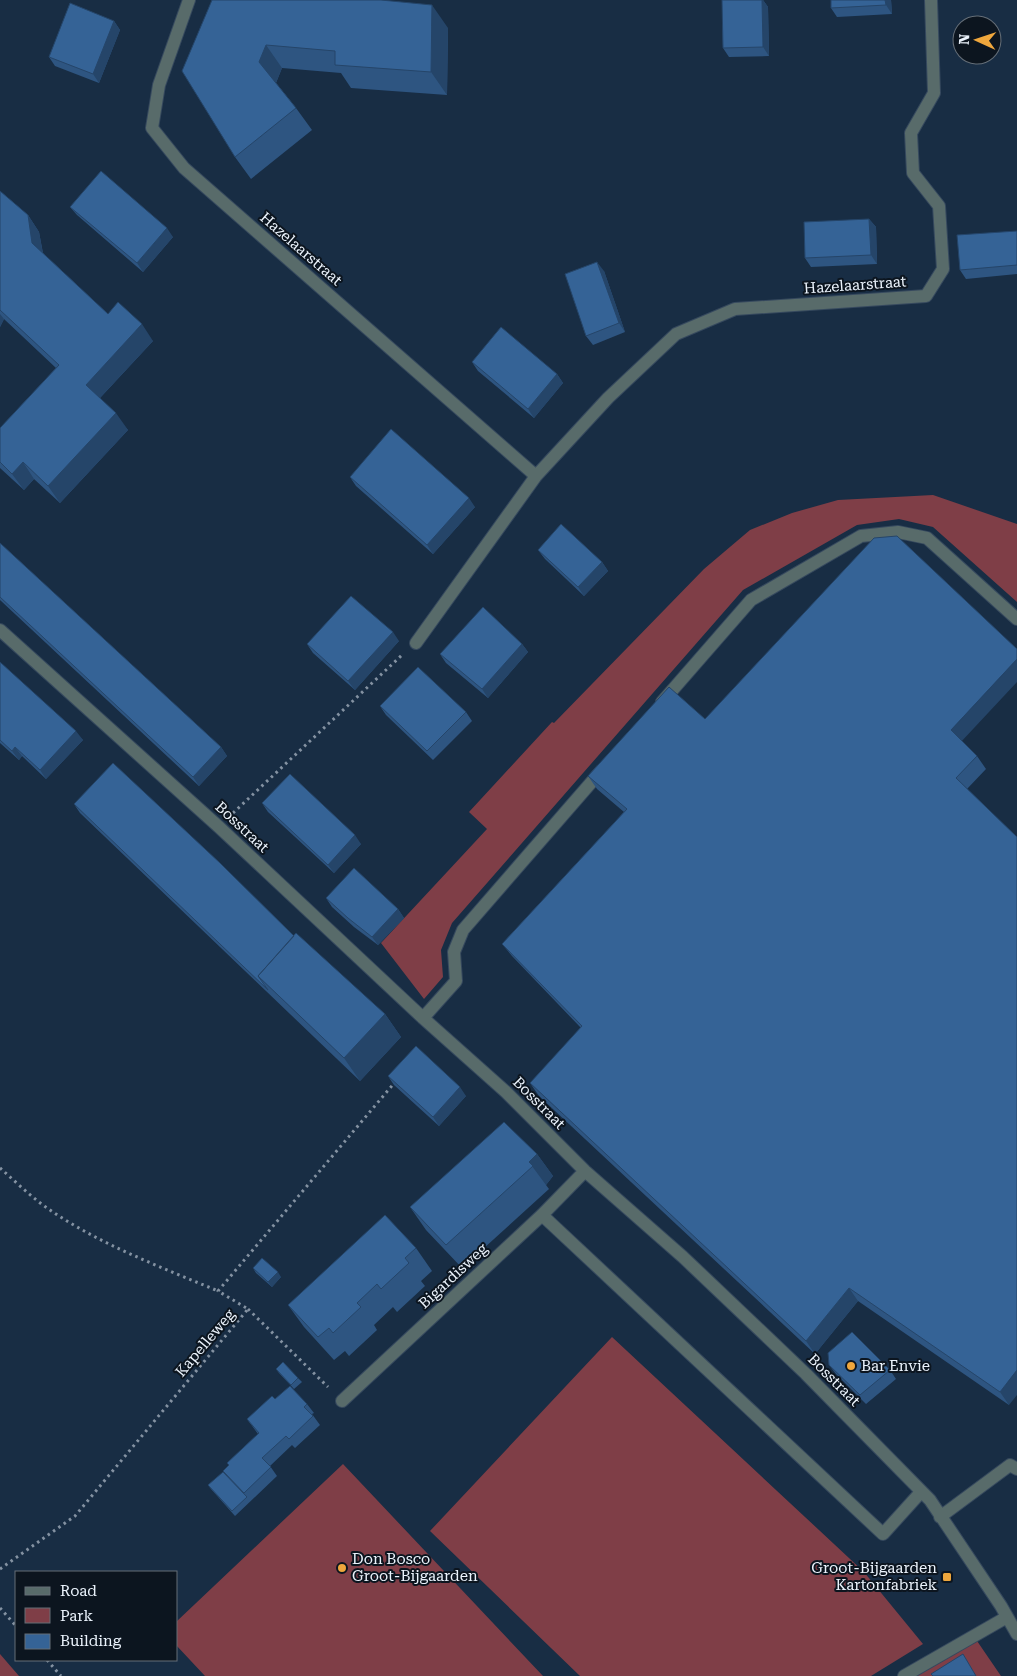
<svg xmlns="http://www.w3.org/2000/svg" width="1017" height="1676" font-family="'Roboto Serif',serif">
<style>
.green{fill:#7f3e47}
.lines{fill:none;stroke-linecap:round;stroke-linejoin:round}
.minor-casing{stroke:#36495e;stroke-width:14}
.path{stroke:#8492a2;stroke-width:3;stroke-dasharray:2.5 4;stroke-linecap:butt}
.minor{stroke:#586b6a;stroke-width:12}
.wall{fill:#2e5581}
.shaded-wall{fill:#254569}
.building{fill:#356396;stroke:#254569}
.poi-dot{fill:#efa73d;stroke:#0c151f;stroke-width:2}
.labels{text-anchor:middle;stroke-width:4;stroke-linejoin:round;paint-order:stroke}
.street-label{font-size:15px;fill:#ebf3fc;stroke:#0c151f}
.poi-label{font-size:15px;fill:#ebf3fc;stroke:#0c151f;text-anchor:start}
</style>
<rect width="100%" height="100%" fill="#182d44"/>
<path class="green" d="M933,495L1017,524V602L933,527L899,519L857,525L743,590L452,923L441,950L443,977L424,999L381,943L487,829L469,812L552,722L554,723L704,569L750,530L792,513L838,500Z
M612,1337L864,1572L923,1644L871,1676H580L430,1531Z
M343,1464L543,1676H205L176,1645V1622Z
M975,1638L1001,1676H917Z
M0,1654L19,1676H0Z"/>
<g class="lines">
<defs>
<path id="minor" d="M189,0L159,85L152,128L184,168L536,476
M0,630L219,827L423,1018L506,1092L585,1171L683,1257L806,1374L930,1500L1001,1606L1017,1634
M416,643L536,476L608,398L676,334L735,309L926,296L943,269L939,206L913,173L911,133L934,93L931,0
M662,702L751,600L861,536L898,532L927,538L1017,619
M423,1018L456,981L454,952L463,930L602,770
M542,1215L883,1534L921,1492
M342,1401L542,1215L585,1171
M940,1517L1010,1465L1017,1469
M904,1676L1007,1617"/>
</defs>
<use href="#minor" class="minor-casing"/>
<path class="path" d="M233,813L402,655
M0,1168C16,1182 32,1198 50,1210C101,1245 161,1267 218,1291
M248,1309L328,1387
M0,1569L75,1516L248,1309L218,1291L396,1081
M0,1608L16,1626
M47,1660L61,1676"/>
<use href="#minor" class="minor"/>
</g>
<path class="wall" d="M212,0L448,28L447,95L351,88L341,73L282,68L276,83L296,108L312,130L251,179L235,157Z
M722,0H763L768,7L769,56L729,57L723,48Z
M891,0L892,14L837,17L831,8Z
M114,21L120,30L99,83L55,66L49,57Z
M0,191L28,215L39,232L43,253L108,314L153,341L100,398L128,430L60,503L34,479L24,490L0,468V428L56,368L4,319L0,327Z
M70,207L173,237L143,272L77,215Z
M869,219L876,227L877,264L811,267L805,258Z
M1017,231V274L966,279L960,270Z
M604,271L625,332L593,345L586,336Z
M472,362L557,374L563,383L534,418L478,371Z
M350,477L475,507L433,554L356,486Z
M0,543L221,747L227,756L199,786L0,600Z
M538,550L602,562L608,571L584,596L545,559Z
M399,641L355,690L313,653L307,644Z
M522,644L528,652L488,698L446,663L440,654Z
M0,662L83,740L46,779L22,756L19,760L0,743Z
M380,706L466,712L472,721L433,760L386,715Z
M705,719L962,741L977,756L986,769L967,789L1009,1405L858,1301L815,1354L539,1096L530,1083L581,1028L512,956L502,944L624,812L597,789L588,776Z
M262,803L361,844L334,873L268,812Z
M74,804L294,936L385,1014L401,1037L360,1081L80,813Z
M326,898L398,909L404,918L378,945L354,927L332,907Z
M388,1076L466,1096L439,1126L394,1085Z
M537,1154L553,1176L546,1185L549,1189L462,1268L426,1230L410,1207Z
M416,1248L432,1271L421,1281L425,1286L397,1312L393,1307L374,1325L377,1330L349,1356L345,1351L334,1360L304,1327L288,1305Z
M253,1268L281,1277L272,1287L256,1273Z
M829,1365L890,1370L896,1379L866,1404L836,1374Z
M276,1369L298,1378L302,1382L294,1389L279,1373Z
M275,1399L307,1404L314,1413L312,1414L320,1425L295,1448L292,1445L270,1466L277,1476L235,1516L211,1489L208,1485L227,1476L223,1471L229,1466L227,1463L258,1434L247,1419Z"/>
<path class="shaded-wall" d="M762,0H763L768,7L769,56L763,47Z
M885,0H891L892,14L886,5Z
M432,5L448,28L447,95L431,72Z
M114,21L120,30L99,83L93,74Z
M266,45L282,68L275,85L259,62Z
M28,215L39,232L44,260L32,243Z
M869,219L876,227L877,264L871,255Z
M167,228L173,237L143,272L137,263Z
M597,262L604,271L625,332L619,323Z
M0,314L4,319L0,327Z
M142,324L153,341L97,401L86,385Z
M557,374L563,383L534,418L528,409Z
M116,413L128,430L60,503L48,486Z
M23,462L34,479L24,490L12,474Z
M469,498L475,507L433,554L427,545Z
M602,562L608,571L584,596L578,587Z
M393,632L399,641L355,690L348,681Z
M522,644L528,652L488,698L482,689Z
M1017,659V682L960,743L951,730Z
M76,731L83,740L46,779L40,770Z
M15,747L22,756L19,760L12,751Z
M221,747L227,756L199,786L193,777Z
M355,835L361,844L334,873L328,865Z
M398,909L404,918L378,945L372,937Z
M385,1014L401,1037L360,1081L344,1058Z
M460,1087L466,1096L439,1126L433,1117Z
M537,1154L553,1176L546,1185L529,1162Z
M278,1272L281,1277L272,1287L268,1282Z
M849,1288L858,1301L815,1354L806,1341Z
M1017,1370V1395L1009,1405L1000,1392Z"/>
<path class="building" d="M212,0H381L432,5L431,72L335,65V51L266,45L259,62L296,108L235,157L182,71Z
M722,0H762L763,47L723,48Z
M831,0H885L886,5L831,8Z
M70,3L114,21L93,74L49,57Z
M101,171L167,228L137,263L70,207Z
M0,191L28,215L32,243L108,314L118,302L142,324L86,385L116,413L48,486L23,462L12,474L0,462V428L59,365L0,310Z
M869,219L871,255L805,258L804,222Z
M1017,231V265L960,270L957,235Z
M597,262L619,323L586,336L565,274Z
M501,327L557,374L528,409L472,362Z
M391,429L469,498L427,545L350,477Z
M561,524L602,562L578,587L538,550Z
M897,536L1017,649V659L951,730L977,756L956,778L1017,837V1370L1000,1392L849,1288L806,1341L530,1083L582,1026L502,944L627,809L588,776L669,687L705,719L874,538Z
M0,543L221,747L193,777L0,597Z
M351,596L393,632L348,681L307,644Z
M483,607L522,644L482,689L440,654Z
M0,662L76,731L40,770L15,747L12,751L0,740Z
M418,667L466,712L427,751L380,706Z
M113,763L220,863L294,936L258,976L268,990L74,804Z
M290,774L355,835L328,865L262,803Z
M354,868L398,909L372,937L348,918L326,898Z
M296,933L385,1014L344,1058L258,976Z
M416,1046L460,1087L433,1117L388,1076Z
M504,1122L537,1154L529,1162L533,1166L446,1245L410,1207Z
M385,1215L416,1248L405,1258L409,1263L381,1289L377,1284L357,1303L361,1307L333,1333L329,1328L318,1337L288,1305Z
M262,1258L278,1272L268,1282L253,1268Z
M852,1332L890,1370L860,1395L829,1365L828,1353Z
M283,1362L298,1378L291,1385L276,1369Z
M290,1386L307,1404L304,1407L313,1416L289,1439L286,1436L262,1458L271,1467L244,1493L223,1471L229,1465L227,1463L259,1433L247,1419L272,1396L275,1399Z
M223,1472L247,1497L232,1511L208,1485Z
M963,1654L976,1676H933L931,1674Z"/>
<g class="poi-dot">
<circle cx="851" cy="1366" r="5"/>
<circle cx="342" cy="1568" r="5"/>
<rect x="942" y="1572" width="10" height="10" rx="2.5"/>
</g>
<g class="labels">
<g class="street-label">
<text transform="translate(301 249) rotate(41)" y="5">Hazelaarstraat</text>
<text transform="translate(855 285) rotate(-4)" y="5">Hazelaarstraat</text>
<text transform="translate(242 827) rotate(43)" y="5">Bosstraat</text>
<text transform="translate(539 1103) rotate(45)" y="5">Bosstraat</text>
<text transform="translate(453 1276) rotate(-43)" y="5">Bigardisweg</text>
<text transform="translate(205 1343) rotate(-50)" y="5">Kapelleweg</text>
<text transform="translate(834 1380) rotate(45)" y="5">Bosstraat</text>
</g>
<g class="poi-label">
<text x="861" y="1371">Bar Envie</text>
<text x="352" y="1564">Don Bosco<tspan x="352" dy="17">Groot-Bijgaarden</tspan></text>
<text x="937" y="1573" text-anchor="end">Groot-Bijgaarden<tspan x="937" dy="17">Kartonfabriek</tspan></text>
</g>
</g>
<rect x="15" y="1571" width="162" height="90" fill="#0c151f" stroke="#656e77"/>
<rect x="25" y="1587" width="25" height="8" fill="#586b6a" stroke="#656e77"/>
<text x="60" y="1596" font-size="15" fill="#ebf3fc">Road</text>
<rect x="25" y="1608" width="25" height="15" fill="#7f3e47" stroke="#656e77"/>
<text x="60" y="1621" font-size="15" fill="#ebf3fc">Park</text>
<rect x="25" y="1634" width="25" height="15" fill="#356396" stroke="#656e77"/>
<text x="60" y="1646" font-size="15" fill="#ebf3fc">Building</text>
<g transform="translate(977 40) rotate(273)"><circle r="24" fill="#0c151f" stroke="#656e77"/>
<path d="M0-4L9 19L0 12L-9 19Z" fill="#efa73d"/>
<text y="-8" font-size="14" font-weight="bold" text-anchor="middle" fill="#ebf3fc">N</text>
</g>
</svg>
